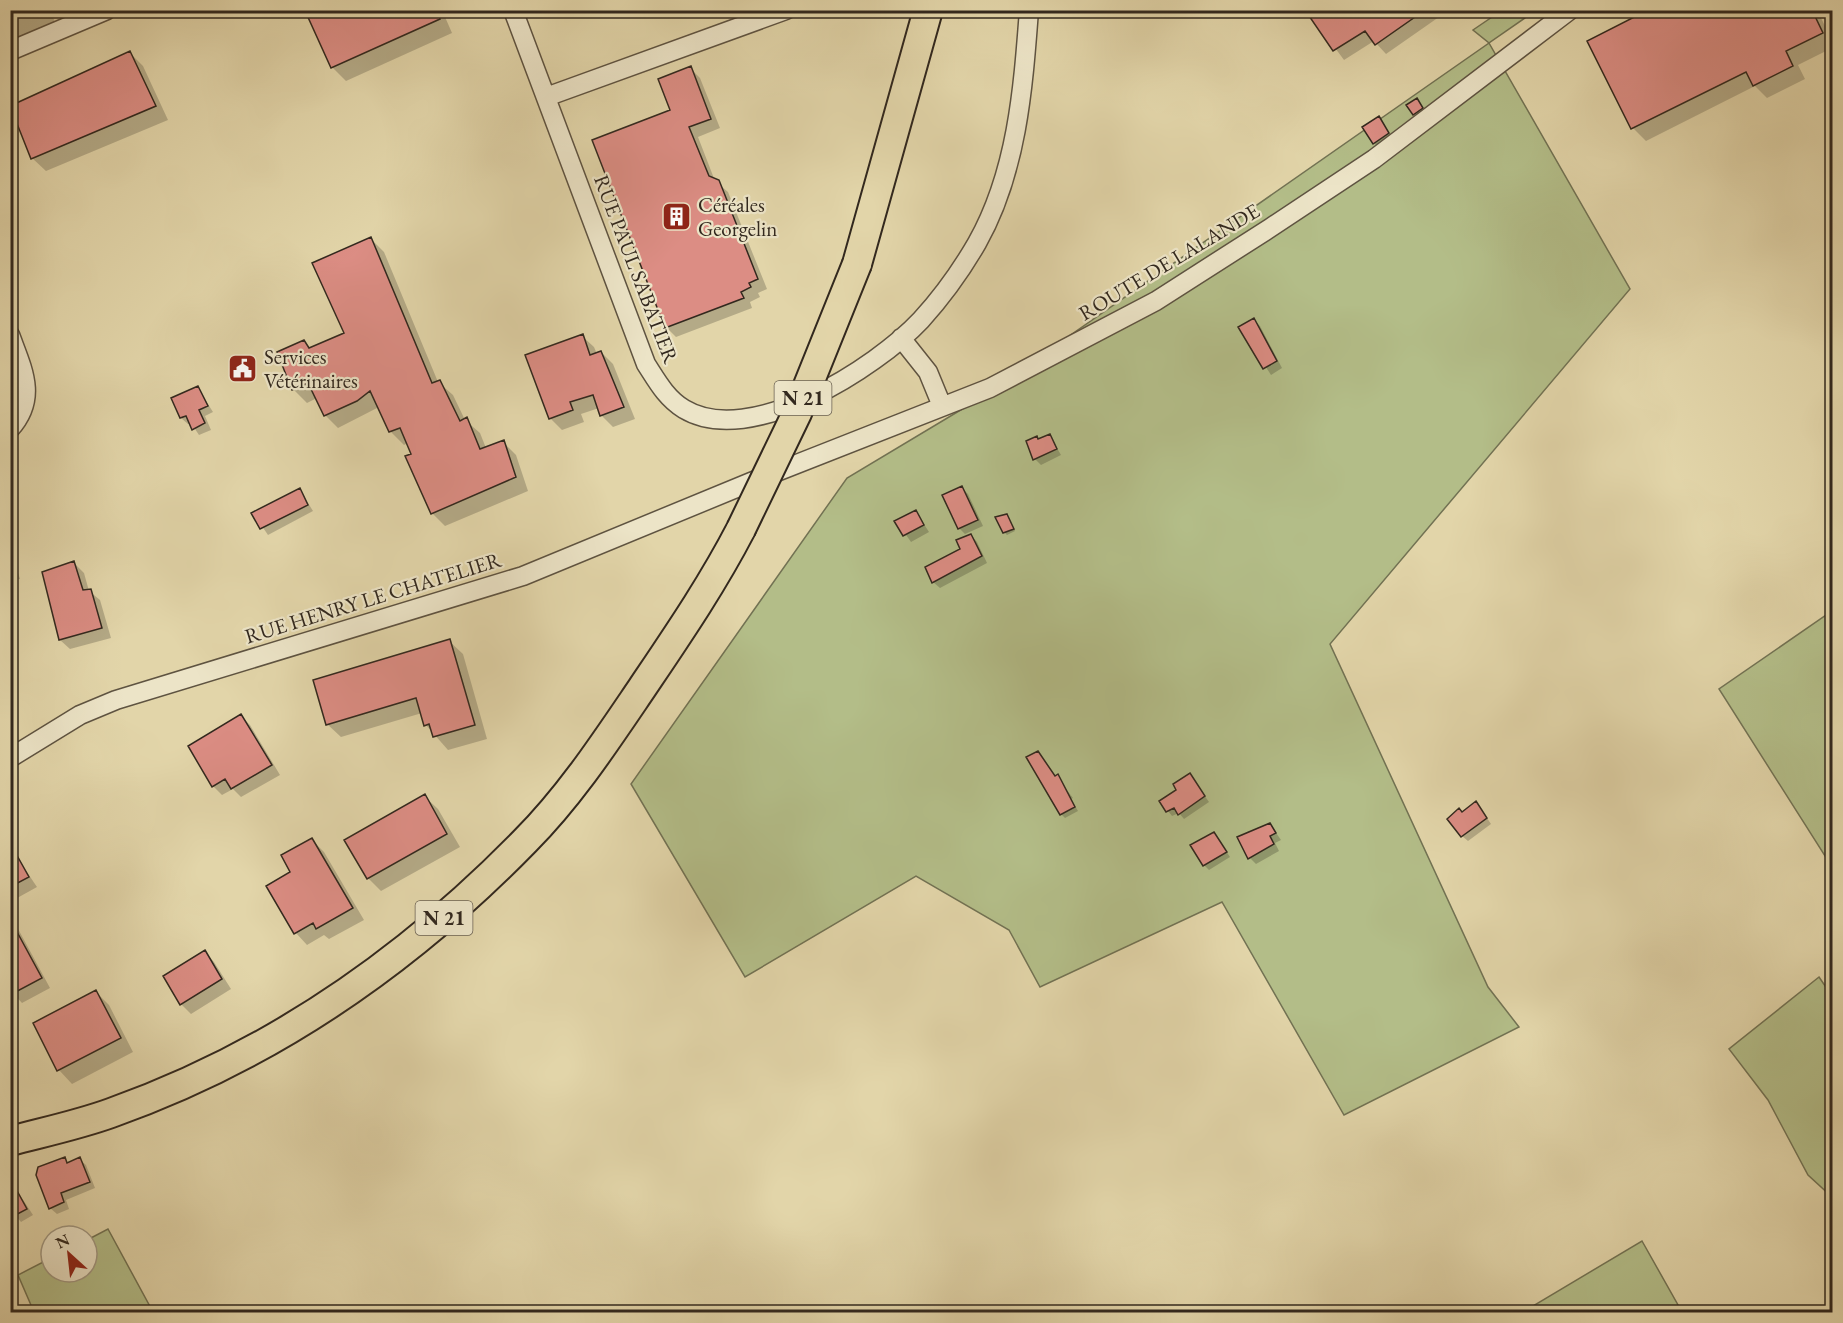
<svg xmlns="http://www.w3.org/2000/svg" width="1843" height="1323" font-family="'EB Garamond',serif">
<style>
.green{fill:#b3bd88;stroke:#727253;stroke-width:1.5}
.shadow{fill:#0003}
.building{fill:#dc8d84;stroke:#32281e;stroke-width:1.5}
.lines{fill:none;stroke-linecap:round;stroke-linejoin:round}
.street-casing{stroke:#5e5341;stroke-width:21}
.primary-casing{stroke:#32281e;stroke-width:32}
.street{stroke:#ece4c7;stroke-width:18}
.primary{stroke:#e2d5a9;stroke-width:28}
.primary-bridge-casing{stroke:#32281e;stroke-width:32;stroke-linecap:butt}
.primary-bridge{stroke:#e2d5a9;stroke-width:28}
.labels{text-anchor:middle;stroke-width:4.5;stroke-linejoin:round;paint-order:stroke}
.shield{fill:#ece4c7;stroke:#6a6051;stroke-width:1.5}
.shield-label{font-size:20px;font-weight:bold;fill:#32281e}
.poi-label{font-size:21px;fill:#32281e;stroke:#ece4c7;text-anchor:start}
.street-label{font-size:21px;fill:#32281e;stroke:#ece4c7}
</style>
<rect width="100%" height="100%" fill="#e2d5a9"/>
<filter id="stains"><feTurbulence type="fractalNoise" baseFrequency=".00333" numOctaves="4"/><feColorMatrix values="0 0 0 0 .2 0 0 0 0 .09 0 0 0 0 .02 0 0 0 .5 -.17"/></filter>
<radialGradient id="worn" r=".72"><stop offset=".6" stop-color="#630" stop-opacity="0"/><stop offset="1" stop-color="#630" stop-opacity=".3"/></radialGradient>
<path class="green" d="M1501,11H1535L1489,43L1630,289L1330,644L1488,987L1519,1027L1344,1115L1222,902L1040,987L1009,930L916,876L745,977L631,784L847,478L979,399L1489,43L1473,30Z
M1832,611V867L1719,689Z
M1819,977L1832,996V1197L1808,1175L1768,1100L1729,1049Z
M108,1229L153,1312H34L18,1275L51,1258V1272H87V1240Z
M1642,1241L1682,1312H1523Z"/>
<path class="shadow" d="M10,10H50L55,22L10,42Z
M320,10H442L452,33L346,81L332,67Z
M732,10H762V14Z
M1307,10H1449L1386,54L1374,41L1344,60Z
M1651,10H1817L1832,40V48L1798,65L1805,79L1767,98L1755,86L1646,141L1633,128Z
M130,53L143,66L168,120L46,171L32,158Z
M690,68L700,78L720,128L698,137L715,181L728,192L767,289L758,293L760,297L750,302L752,308L676,337L666,327L672,111Z
M1419,102L1424,111L1417,117L1408,105Z
M1379,118L1394,140L1380,149L1374,143Z
M371,239L384,252L438,382L453,395L465,420L480,433L486,448L503,442L516,455L528,491L445,526L432,513L408,443L404,445L391,432L379,407L338,428L325,415L317,398L307,403L294,390L279,353L304,342L311,349L346,333Z
M1254,320L1260,326L1282,368L1271,375L1240,327Z
M582,336L594,347L597,354L601,352L613,364L635,419L613,427L601,415L599,408L581,414L584,422L562,430L550,418Z
M246,361L254,376L244,380L236,366Z
M197,387L213,412L205,416L211,430L199,435L191,423L188,424L181,418L173,399Z
M1050,436L1061,455L1041,465L1035,459L1039,441Z
M962,488L968,494L983,526L965,534L959,528Z
M300,490L313,511L268,535L253,513Z
M916,512L929,532L911,542L897,522Z
M1007,516L1015,531L1007,535L1004,532Z
M971,535L977,542L987,563L940,588L933,582L962,550Z
M10,548L20,579L10,581Z
M74,563L84,573L89,591L100,600L111,638L70,649L60,640Z
M449,641L463,654L487,739L448,750L426,725L422,713L341,737L327,724Z
M241,716L250,725L280,775L241,797L233,789L222,795L213,786Z
M1038,753L1073,798L1071,799L1078,811L1065,818L1061,814Z
M1190,775L1209,802L1184,819L1179,813L1172,816L1161,802L1178,790Z
M424,796L438,809L460,847L381,891L368,878Z
M1481,809L1491,824L1468,841L1462,836V813Z
M1270,824L1281,840L1275,843L1279,851L1256,864L1250,858Z
M1214,833L1230,857L1209,870L1204,865Z
M312,840L324,852L364,920L329,939L324,935L307,945L296,933L292,872Z
M10,847L37,887L10,902Z
M10,914L50,988L22,1003L10,990Z
M205,952L214,962L231,989L191,1014L181,1004Z
M95,991L109,1005L133,1052L72,1084L59,1070L35,1023Z
M64,1159L69,1164L79,1159L86,1165L95,1188L66,1200L69,1209L57,1214L50,1208Z
M14,1186L33,1215L21,1222L15,1215Z"/>
<path class="building" d="M316,10H436L440,19L331,68L307,15Z
M1305,10H1425L1375,45L1365,31L1333,51Z
M1648,10H1812L1823,33L1786,51L1793,66L1753,86L1746,72L1631,129L1587,41Z
M130,51L156,106L31,159L10,106Z
M691,66L711,119L689,127L709,176L719,180L758,279L749,283L751,287L741,292L744,298L665,328L592,140L670,110L658,79Z
M1417,98L1423,108L1413,115L1406,105Z
M1379,116L1389,133L1373,144L1362,127Z
M371,237L432,383L440,380L460,421L467,417L480,449L504,440L516,477L431,514L405,456L411,454L400,428L389,432L370,391L357,401L324,416L308,383L292,390L277,352L304,340L309,348L344,333L312,263Z
M1254,318L1277,361L1263,369L1238,327Z
M583,334L590,355L601,351L624,407L600,416L593,395L570,402L573,410L549,419L525,355Z
M246,359L252,373L240,378L235,365Z
M198,386L208,406L199,410L205,423L192,430L186,416L180,418L171,398Z
M1050,434L1057,449L1033,460L1026,441L1037,436L1038,439Z
M962,486L978,520L958,529L942,495Z
M300,488L308,505L260,529L251,513Z
M916,510L924,525L903,536L894,521Z
M1007,514L1014,529L1003,533L995,517Z
M971,534L982,556L932,583L925,567L960,549L956,540Z
M74,561L83,590L91,589L102,628L59,640L42,572Z
M450,639L475,725L433,737L429,724L424,726L416,698L326,725L313,680Z
M241,714L272,765L231,789L225,779L212,787L188,746Z
M1038,751L1055,776L1058,774L1075,807L1060,815L1026,757Z
M1190,773L1205,796L1178,815L1174,808L1166,812L1159,801L1176,790L1173,784Z
M425,794L447,834L367,879L344,840Z
M1476,801L1487,818L1461,837L1447,819L1459,808L1462,812Z
M1270,823L1276,833L1270,836L1274,844L1248,859L1237,837Z
M1214,832L1227,852L1203,866L1190,845Z
M312,838L353,908L316,929L313,923L294,934L266,886L290,872L281,855Z
M10,843L29,877L10,887Z
M10,919L42,978L10,995Z
M205,950L222,979L180,1005L163,976Z
M96,990L121,1038L57,1071L33,1023Z
M65,1157L67,1163L80,1157L90,1182L61,1193L64,1202L49,1209L36,1175L38,1167Z
M10,1178L27,1209L10,1218Z"/>
<g class="lines">
<defs>
<path id="street" d="M513,10L646,364C657,381 666,398 684,409C750,449 876,368 921,320C941,298 962,269 977,243C1017,172 1023,90 1029,10
M10,51L107,10
M546,97L786,10
M10,335C23,370 38,398 10,429
M901,338L928,372L942,406
M10,758L80,715L116,700L523,576L751,482L990,388L1156,301L1270,228L1374,159L1570,10"/>
<path id="primary" d="M857,264L928,10
M10,1141C44,1132 78,1125 111,1113C269,1057 408,961 525,841C570,796 606,741 642,688C677,636 712,585 741,529"/>
</defs>
<use href="#street" class="street-casing"/>
<use href="#primary" class="primary-casing"/>
<use href="#street" class="street"/>
<use href="#primary" class="primary"/>
<defs>
<path id="primary-bridge" d="M741,529L797,413L857,264"/>
</defs>
<use href="#primary-bridge" class="primary-bridge-casing"/>
<use href="#primary-bridge" class="primary-bridge"/>
</g>
<defs>
<symbol id="building-square" viewBox="-11 -11 22 22"><rect x="-9" y="-9" width="18" height="18" rx="4" fill="#8f2418" stroke="#ece4c7"/><path d="M-4-6H4V6H1V3H-1V6H-4ZM-2.5-4.3h1.7v1.8h-1.7ZM.8-4.3h1.7v1.8H.8ZM-2.5-1h1.7V.8h-1.7ZM.8-1h1.7V.8H.8Z" fill="#fff"/></symbol>
<symbol id="civic-square" viewBox="-11 -11 22 22"><rect x="-9" y="-9" width="18" height="18" rx="4" fill="#8f2418" stroke="#ece4c7"/><path d="M-.6-6.5H3V-4.5H.6V-3L4-1V1h2V6H-6V1h2V-1L-.6-3ZM-1.2 2.5V6h2.4V2.5Z" fill="#fff"/></symbol>
</defs>
<g fill-rule="evenodd">
<use href="#building-square" x="660" y="200" width="33" height="33"/>
<use href="#civic-square" x="226" y="352" width="33" height="33"/>
</g>
<g class="labels">
<g class="shield">
<rect x="774.5" y="381" width="57" height="34" rx="4.5"/>
<rect x="415.5" y="901" width="57" height="34" rx="4.5"/>
</g>
<g class="shield-label">
<text x="803" y="405">N 21</text>
<text x="444" y="925">N 21</text>
</g>
<g class="poi-label">
<text x="698" y="212">Céréales<tspan x="698" dy="24">Georgelin</tspan></text>
<text x="264" y="364">Services<tspan x="264" dy="24">Vétérinaires</tspan></text>
</g>
<g class="street-label">
<text transform="translate(1169 262) rotate(-31)" y="7">ROUTE DE LALANDE</text>
<text transform="translate(636 269) rotate(69)" y="7">RUE PAUL SABATIER</text>
<text transform="translate(373 598) rotate(-17)" y="7">RUE HENRY LE CHATELIER</text>
</g>
</g>
<rect width="1843" height="1323" fill="none" stroke="#e2d5a9" stroke-width="36"/>
<rect x="12" y="12" width="1819" height="1299" fill="none" stroke="#32281e" stroke-width="3"/>
<rect x="18" y="18" width="1807" height="1287" fill="none" stroke="#32281e" stroke-width="1.5"/>
<g transform="translate(69 1254) rotate(333)"><circle r="28" fill="#ece4c7" stroke="#a29983" stroke-width="1.5"/>
<path d="M0-4.5L10 22L0 15L-10 22Z" fill="#8f2418"/>
<text y="-9" font-size="16" font-weight="bold" text-anchor="middle" fill="#32281e">N</text>
</g>
<rect width="100%" height="100%" filter="url(#stains)"/>
<rect width="100%" height="100%" fill="url(#worn)"/>
</svg>
